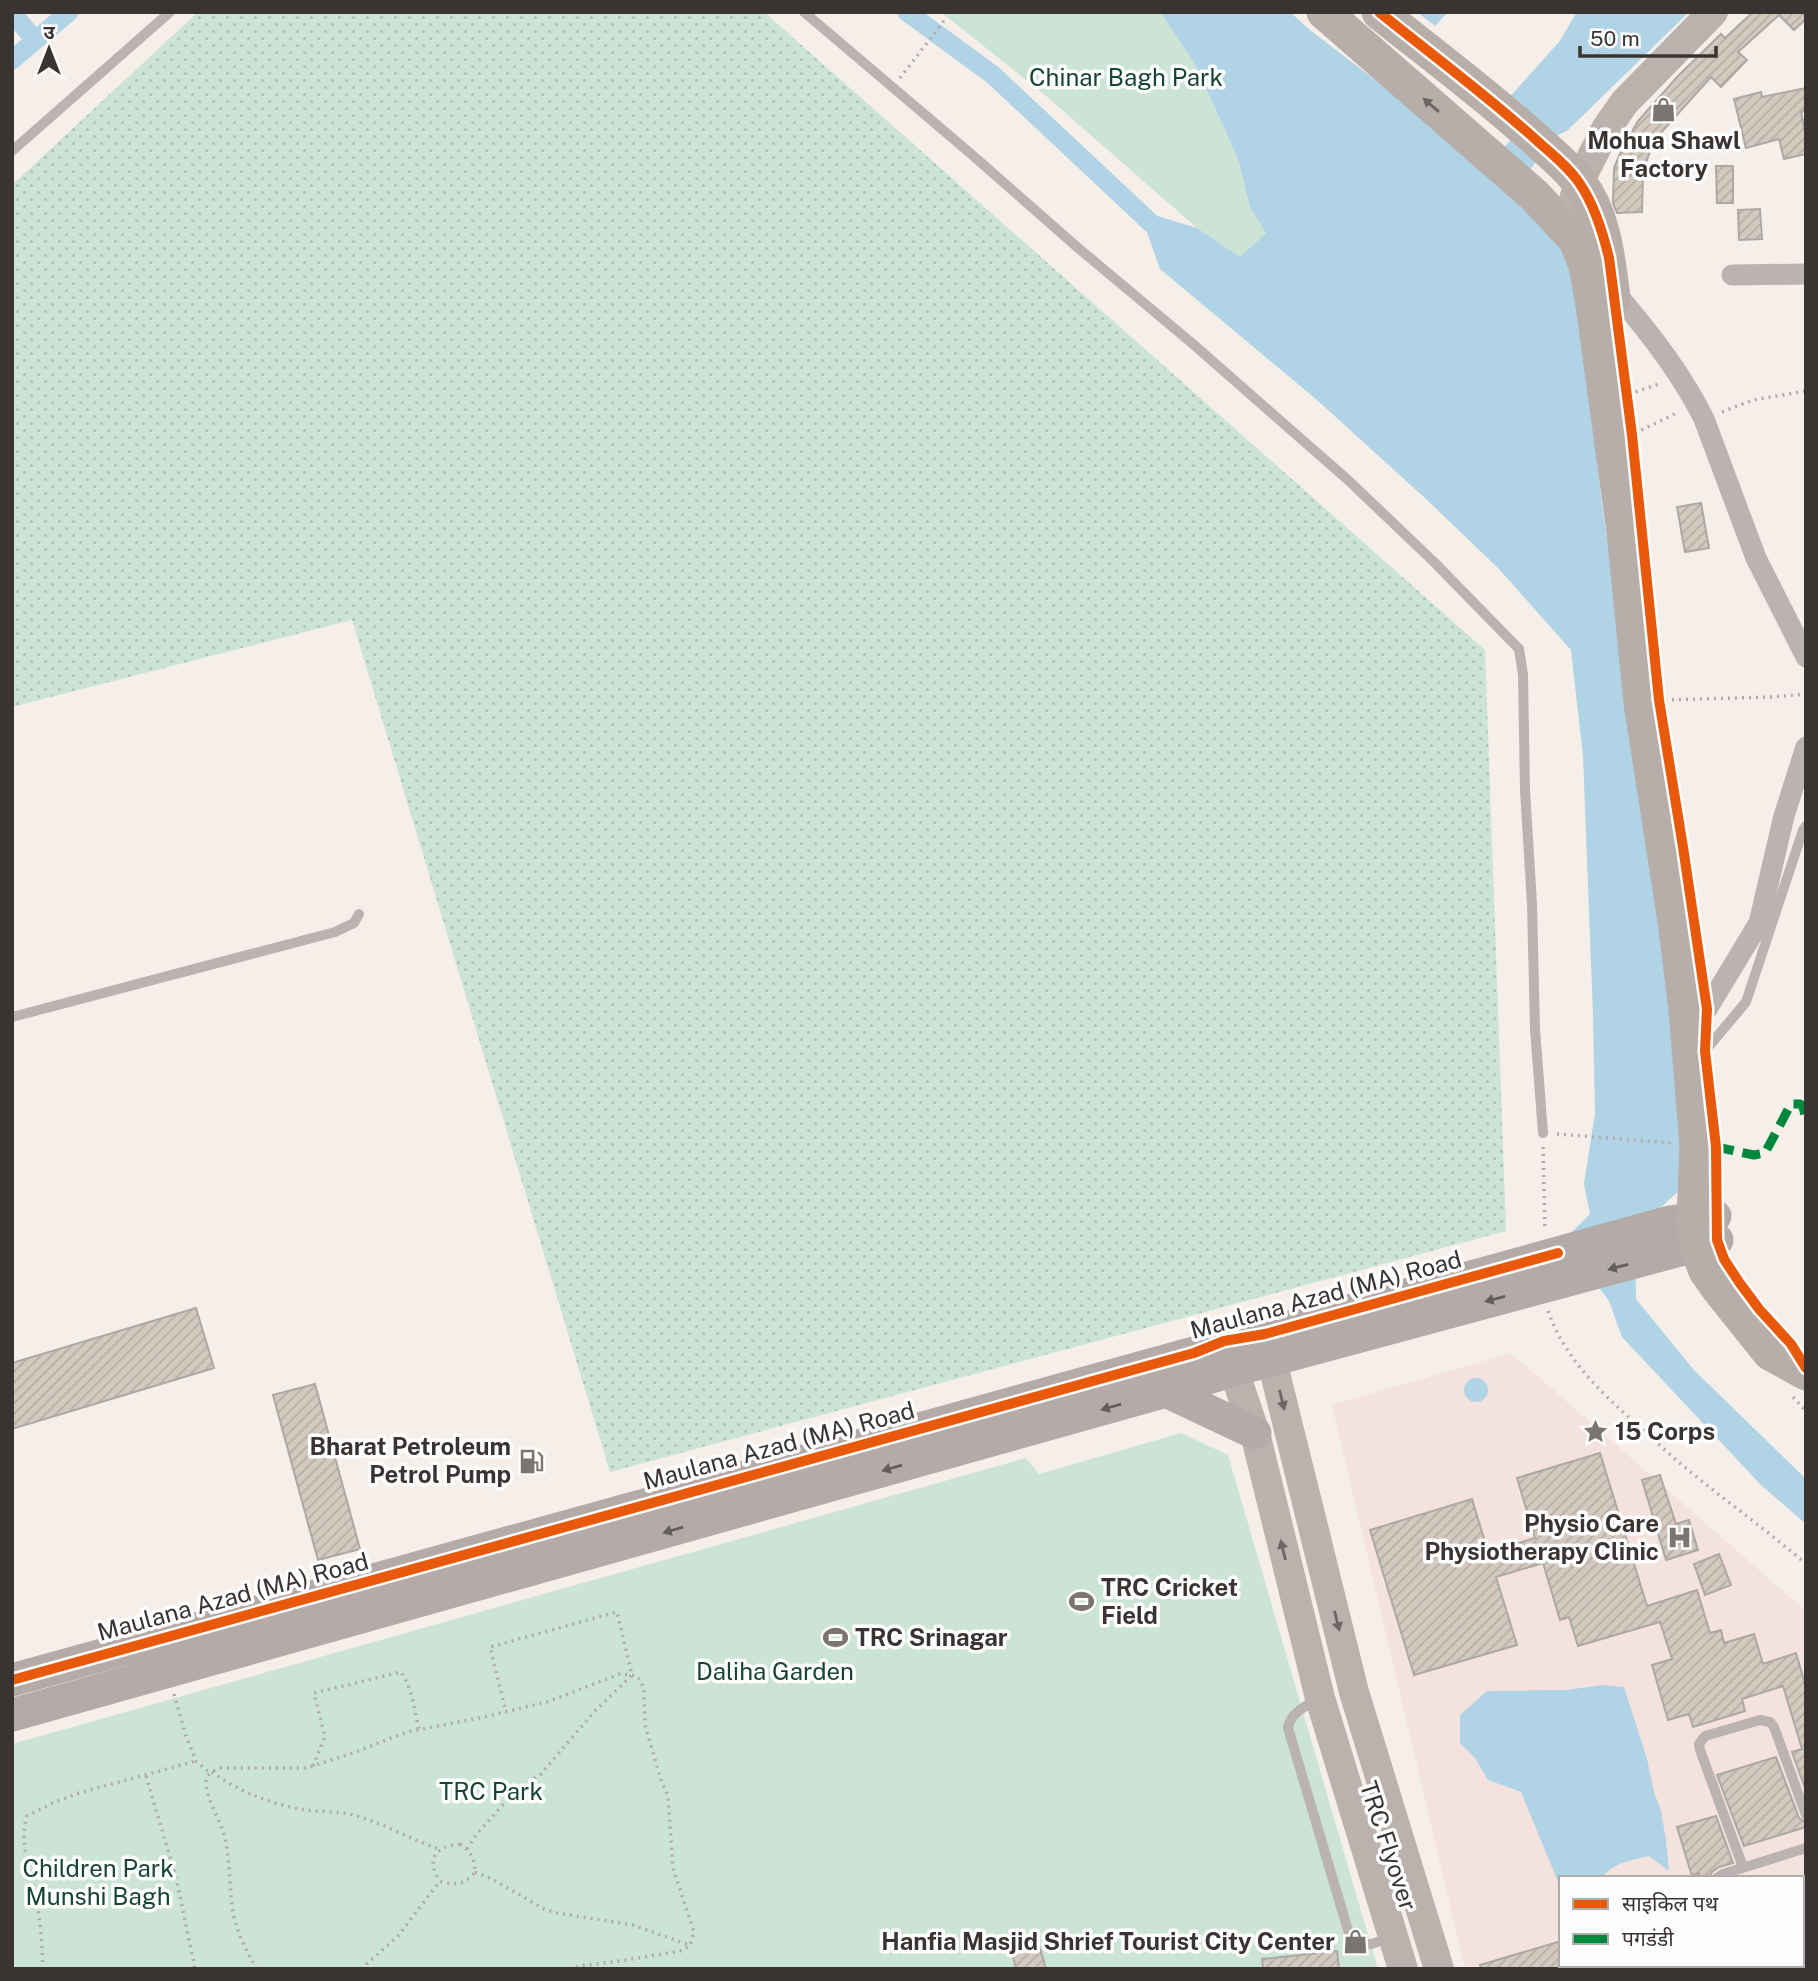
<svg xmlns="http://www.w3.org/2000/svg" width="1818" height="1981" font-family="'Public Sans','Noto Sans Devanagari',sans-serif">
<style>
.commercial{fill:#f4e2de;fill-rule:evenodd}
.grass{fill:url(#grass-dots)}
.green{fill:#cce4d5}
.water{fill:#b1d3e6}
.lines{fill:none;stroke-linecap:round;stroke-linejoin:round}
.canal{stroke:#b1d3e6;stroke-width:19}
.building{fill:url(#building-hatch);stroke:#ada8a4;stroke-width:2}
.path{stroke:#b1aaa8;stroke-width:3.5;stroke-dasharray:2 5;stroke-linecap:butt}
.service{stroke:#bbb3b1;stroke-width:10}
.minor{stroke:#bbb3b1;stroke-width:21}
.secondary{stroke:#bbb2ae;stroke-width:30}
.primary{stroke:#b4aba8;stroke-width:33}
.trunk{stroke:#b7aeaa;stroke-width:35}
.quiet{stroke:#00873e;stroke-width:9;stroke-dasharray:18 9;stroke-linecap:butt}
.cycleway-casing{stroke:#fdfdfd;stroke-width:15}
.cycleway{stroke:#e8590c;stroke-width:10}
.oneway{fill:#6b6561}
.oneway2{fill:#645e5b}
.oneway3{fill:#6d6663}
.labels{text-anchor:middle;stroke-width:7;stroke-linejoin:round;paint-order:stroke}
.park-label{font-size:24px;fill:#174433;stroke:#fdfdfd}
.poi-label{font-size:24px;font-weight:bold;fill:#393431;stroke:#fdfdfd;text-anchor:start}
.street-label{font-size:24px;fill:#393431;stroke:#fdfdfd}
</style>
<defs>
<pattern id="grass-dots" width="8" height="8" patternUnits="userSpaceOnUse" patternTransform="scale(1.75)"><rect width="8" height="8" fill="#cce4d5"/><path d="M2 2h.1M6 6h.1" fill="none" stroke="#b0c4b7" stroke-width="1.8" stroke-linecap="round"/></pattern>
<pattern id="building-hatch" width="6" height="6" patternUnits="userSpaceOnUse" patternTransform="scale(1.75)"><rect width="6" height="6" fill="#d3c9bf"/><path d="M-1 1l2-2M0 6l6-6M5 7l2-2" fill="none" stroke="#b6ada5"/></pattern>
</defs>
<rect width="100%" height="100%" fill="#f5eee9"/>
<path class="commercial" d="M1511,1353L1806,1611V1969H1465L1332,1405ZM1561,1878H1802V1965H1561Z"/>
<path class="grass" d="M198,12H764L1485,650L1506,1231L610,1472L352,620L12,707V185Z"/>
<path class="green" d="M941,12H1160L1195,64L1238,159L1250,208L1266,233L1240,257L1197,228L1046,96Z
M1181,1433L1228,1455L1378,1969H12V1744L1026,1458L1039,1474Z
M1806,1934V1969H1693L1704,1965H1802V1935Z"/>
<path class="water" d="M1160,12H1290L1310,30L1486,165L1531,120L1507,100L1559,42L1577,12H1689L1567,131L1553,137L1516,191L1571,259L1579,301L1602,505L1642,768L1685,1135L1679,1191L1661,1207L1635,1219L1636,1299L1693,1369L1806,1479V1524L1761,1485L1622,1337L1609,1301L1564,1240L1590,1214L1584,1184L1595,1113L1593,1015L1583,756L1571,650L1499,569L1426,499L1317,400L1160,269L1146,229L1154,215L1197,228L1240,257L1266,233L1250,208L1238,159L1195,64Z
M1417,12H1448L1435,26Z
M1464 1390a12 12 0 1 1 24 0a12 12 0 1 1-24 0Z
M1603,1685L1624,1687L1647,1759L1654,1792L1661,1811L1666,1840L1669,1871L1649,1856C1632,1860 1612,1863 1602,1878H1561V1889L1521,1792L1488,1780L1475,1758L1460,1743V1715L1487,1691L1566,1690Z"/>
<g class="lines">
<path class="canal" d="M907,12L993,75L1168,239
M12,13L35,40
M12,60L69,12"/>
</g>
<path class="building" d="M1753,12H1806V19L1794,30L1779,15L1738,52L1747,60L1721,87L1711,77L1657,137L1649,154L1643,172L1642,212L1617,213L1613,203L1614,168L1623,147L1638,121L1678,76L1721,34L1725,38Z
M1806,88V111L1801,112L1806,136V154L1784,159L1779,139L1746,148L1734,99L1761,92L1762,97Z
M1716,166H1733V203H1717Z
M1760,209L1762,239L1739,240L1738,210Z
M1701,503L1709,548L1685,552L1677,507Z
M196,1308L214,1368L12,1429V1363Z
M315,1384L360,1549L318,1560L273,1395Z
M1600,1453L1647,1606L1697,1590L1710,1633L1721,1630L1724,1643L1754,1634L1763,1664L1796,1653L1806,1687V1791L1792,1752L1802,1749L1783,1686L1742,1699L1745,1711L1693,1727L1689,1714L1668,1720L1652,1665L1672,1659L1660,1622L1578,1646L1569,1617L1560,1620L1543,1563L1496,1577L1517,1645L1414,1675L1370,1530L1472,1499L1488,1552L1535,1538L1517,1478Z
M1660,1475L1676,1524L1689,1520L1698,1550L1666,1560L1642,1480Z
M1719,1554L1731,1585L1705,1595L1694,1564Z
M1776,1757L1799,1818L1806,1823V1827L1744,1846L1717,1775Z
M1716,1816L1733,1863L1719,1867L1712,1872L1709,1878H1700L1699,1873L1692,1876L1677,1827Z
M1561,1941V1969H1481L1480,1965Z
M1039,1945L1046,1969H1016L1012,1952Z
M1337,1951L1339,1969H1263L1262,1959Z"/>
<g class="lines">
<path class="path" d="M900,78L947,17
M1629,394L1662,383
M1722,412L1753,400L1806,391
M1635,433L1679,412
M1665,700L1771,697L1806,694
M1557,1134L1672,1143
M1543,1147L1545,1231
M1548,1311C1566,1362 1605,1396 1644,1431C1659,1444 1673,1458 1688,1470C1727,1502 1768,1531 1806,1564
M1793,1397L1806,1411
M174,1694L186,1736L196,1761L210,1773
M313,1766L325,1737L314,1693L401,1672C412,1687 415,1712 419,1730
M212,1772C239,1792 274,1805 306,1810C320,1812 335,1811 349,1814C380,1821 409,1839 439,1849
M146,1776L176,1877L195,1969
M460,1844C470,1851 475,1859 475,1872C466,1884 454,1886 440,1881C425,1859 436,1846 460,1844Z
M467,1849L476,1835L508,1799L524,1785L541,1774L594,1712L632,1675L617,1612L490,1647L506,1712
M475,1872L494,1880L544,1909L557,1913L633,1925L689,1945
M43,1969C42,1947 41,1925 37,1903C32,1874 18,1845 27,1816L55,1802L79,1793L196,1761
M257,1969C245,1949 234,1928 232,1904C229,1881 230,1857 224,1834C219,1818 207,1800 206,1783C206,1774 212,1772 219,1768H306L350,1754L407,1732L484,1717L547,1702L620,1674L636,1676L641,1681L644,1690L645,1725L661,1780L668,1796L673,1868L694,1932L690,1946L680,1951L620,1961L579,1966L573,1969
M361,1969L398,1936L440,1881"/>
<path class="service" d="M804,12L970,153L1077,247L1193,344L1348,480L1434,562L1519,649L1523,675L1525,791L1532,904L1535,1029L1543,1133
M12,151L170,12
M12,1017L335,932L354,923L359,914
M1705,1051L1746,1002L1803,830L1806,826
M1317,1699C1305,1707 1290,1713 1288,1728L1350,1937C1363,1951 1376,1943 1390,1936
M1743,1867L1700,1750L1699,1744L1705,1736L1760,1720L1770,1722L1774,1727L1806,1815
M1717,1878L1723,1874L1806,1848
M1802,1924L1806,1923
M1671,1969L1677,1965"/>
<path class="minor" d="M1732,275L1806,274
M1612,289C1647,329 1681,372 1704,419L1756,558L1806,657
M1707,1009L1759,923L1784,816L1806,747"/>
<path class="secondary" d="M1566,228L1579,182L1606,129L1624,103L1713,12
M1266,1337L1354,1692L1439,1969
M1226,1347L1255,1433L1320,1698L1403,1969"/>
<path class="primary" d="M1166,1391L1255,1433
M12,1680L1194,1353L1224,1341L1265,1334L1670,1222L1715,1216
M12,1715L1166,1391L1234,1370L1717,1240"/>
<path class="trunk" d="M1324,12L1534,195L1576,240L1586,266L1593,305L1624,532L1641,703L1675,921L1686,1010L1697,1146L1694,1218L1696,1245L1706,1271L1718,1288L1770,1353L1806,1373
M1379,12C1430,53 1484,93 1533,137C1548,151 1566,165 1579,182C1604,215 1608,258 1613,298"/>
<path class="quiet" d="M1716,1147L1754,1155L1765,1153L1791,1104H1800L1803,1107L1806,1119"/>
<defs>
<path id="cycleway" d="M1379,12C1431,54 1485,94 1534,138C1549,152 1568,166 1580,184C1595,206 1603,233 1609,258L1632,435L1659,700L1683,847L1707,1009L1705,1051L1716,1147L1717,1240L1724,1259L1739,1282L1759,1309L1791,1344L1806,1368
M12,1680L1194,1353L1224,1341L1265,1334L1558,1253"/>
</defs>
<use href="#cycleway" class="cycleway-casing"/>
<use href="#cycleway" class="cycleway"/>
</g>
<defs><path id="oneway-solid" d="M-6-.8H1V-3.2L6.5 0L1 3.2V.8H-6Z" transform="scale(1.75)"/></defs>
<use class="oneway" href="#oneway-solid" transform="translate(1431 105) rotate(-139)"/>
<g class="oneway2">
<use href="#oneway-solid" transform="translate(1618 1267) rotate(165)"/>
<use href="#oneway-solid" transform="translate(1495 1299) rotate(165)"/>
<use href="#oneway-solid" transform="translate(1111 1407) rotate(164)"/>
<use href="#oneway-solid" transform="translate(892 1468) rotate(164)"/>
<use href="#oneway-solid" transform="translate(673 1530) rotate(164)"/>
</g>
<g class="oneway3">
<use href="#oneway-solid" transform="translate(1282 1400) rotate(76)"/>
<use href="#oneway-solid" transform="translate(1283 1550) rotate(-104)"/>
<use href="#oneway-solid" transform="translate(1337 1621) rotate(76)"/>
</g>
<defs>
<symbol id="shop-bare" viewBox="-9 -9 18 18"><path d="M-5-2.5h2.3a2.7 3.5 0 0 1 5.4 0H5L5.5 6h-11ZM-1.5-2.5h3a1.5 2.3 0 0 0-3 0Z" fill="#7b7571" stroke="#fdfdfd" stroke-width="2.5" paint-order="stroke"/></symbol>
<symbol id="sight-bare" viewBox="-9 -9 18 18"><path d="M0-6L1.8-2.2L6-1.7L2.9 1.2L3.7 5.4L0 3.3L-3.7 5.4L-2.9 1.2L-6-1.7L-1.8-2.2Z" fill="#7b7571" stroke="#fdfdfd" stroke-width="2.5" paint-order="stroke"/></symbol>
<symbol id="fuel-bare" viewBox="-9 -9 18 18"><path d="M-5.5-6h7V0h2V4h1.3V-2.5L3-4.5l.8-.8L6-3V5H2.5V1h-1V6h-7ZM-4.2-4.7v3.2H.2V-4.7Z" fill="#7b7571" stroke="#fdfdfd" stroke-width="2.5" paint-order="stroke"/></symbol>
<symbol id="hospital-bare" viewBox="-9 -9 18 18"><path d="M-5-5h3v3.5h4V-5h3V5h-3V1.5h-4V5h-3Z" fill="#7b7571" stroke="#fdfdfd" stroke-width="2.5" paint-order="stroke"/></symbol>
<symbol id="stadium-bare" viewBox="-9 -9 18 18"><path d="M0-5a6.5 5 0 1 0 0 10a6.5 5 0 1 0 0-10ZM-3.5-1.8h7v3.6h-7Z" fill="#7b7571" stroke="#fdfdfd" stroke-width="2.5" paint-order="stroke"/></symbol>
</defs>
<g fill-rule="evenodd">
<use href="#shop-bare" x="1646" y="92" width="35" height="35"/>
<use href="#sight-bare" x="1578" y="1414" width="35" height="35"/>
<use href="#fuel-bare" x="514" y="1444" width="35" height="35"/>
<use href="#hospital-bare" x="1662" y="1520" width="35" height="35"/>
<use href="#stadium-bare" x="1064" y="1584" width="35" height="35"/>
<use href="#stadium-bare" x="818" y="1620" width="35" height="35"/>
<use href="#shop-bare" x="1338" y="1924" width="35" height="35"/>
</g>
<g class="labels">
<g class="park-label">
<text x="1126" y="86">Chinar Bagh Park</text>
<text x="775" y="1680">Daliha Garden</text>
<text x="491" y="1800">TRC Park</text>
<text x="98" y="1877">Children Park<tspan x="98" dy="28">Munshi Bagh</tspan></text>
</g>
<g class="poi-label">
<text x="1664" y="149" text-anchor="middle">Mohua Shawl<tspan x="1664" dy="28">Factory</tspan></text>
<text x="1615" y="1440">15 Corps</text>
<text x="511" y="1455" text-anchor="end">Bharat Petroleum<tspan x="511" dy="28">Petrol Pump</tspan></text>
<text x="1659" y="1532" text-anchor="end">Physio Care<tspan x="1659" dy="28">Physiotherapy Clinic</tspan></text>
<text x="1101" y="1596">TRC Cricket<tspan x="1101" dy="28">Field</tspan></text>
<text x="855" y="1646">TRC Srinagar</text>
<text x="1335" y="1950" text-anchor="end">Hanfia Masjid Shrief Tourist City Center</text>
</g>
<g class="street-label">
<text transform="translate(1326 1295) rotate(-15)" y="8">Maulana Azad (MA) Road</text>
<text transform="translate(779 1446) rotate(-15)" y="8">Maulana Azad (MA) Road</text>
<text transform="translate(233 1597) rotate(-15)" y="8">Maulana Azad (MA) Road</text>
<text transform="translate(1388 1846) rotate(72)" y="8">TRC Flyover</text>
</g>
</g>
<rect width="1818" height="1981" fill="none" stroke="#393431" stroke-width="28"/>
<rect x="1559" y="1876" width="245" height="91" fill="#fdfdfd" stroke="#afadab" stroke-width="2"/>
<rect x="1573" y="1899" width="35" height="10" fill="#e8590c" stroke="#afadab" stroke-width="2"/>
<text x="1622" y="1911" font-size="21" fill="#393431">साइकिल पथ</text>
<rect x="1573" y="1934" width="35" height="10" fill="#00873e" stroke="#afadab" stroke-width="2"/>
<text x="1622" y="1946" font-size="21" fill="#393431">पगडंडी</text>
<g transform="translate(49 49)" stroke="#fdfdfd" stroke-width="5" paint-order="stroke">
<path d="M0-5L12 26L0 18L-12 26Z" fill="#393431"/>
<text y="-10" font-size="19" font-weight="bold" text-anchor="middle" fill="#393431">उ</text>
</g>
<path d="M1580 46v10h136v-10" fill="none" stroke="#393431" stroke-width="3.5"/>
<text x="1590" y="46" font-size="21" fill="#393431" stroke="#fdfdfd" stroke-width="5" paint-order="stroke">50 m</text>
</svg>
